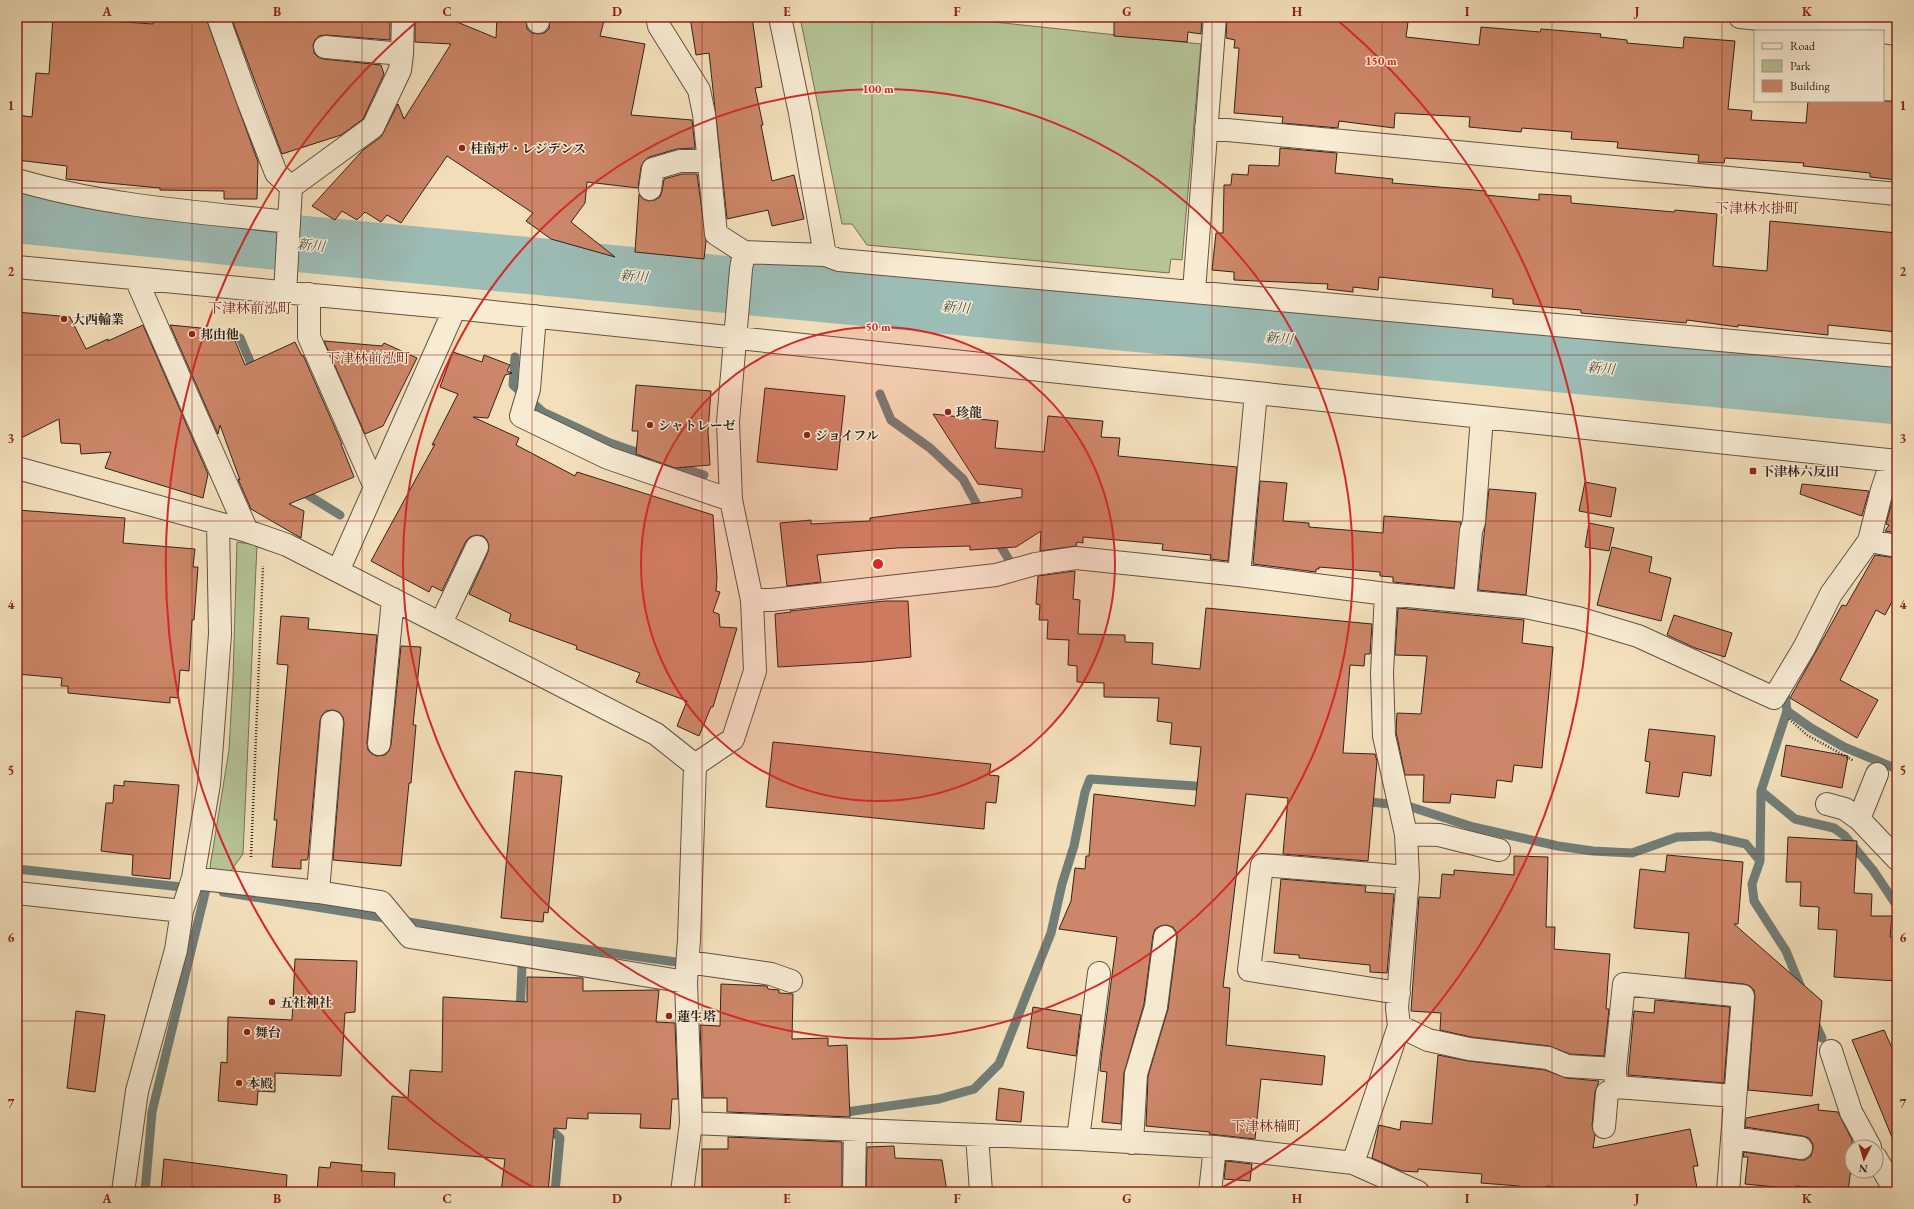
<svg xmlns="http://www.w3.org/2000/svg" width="1914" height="1209" font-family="'EB Garamond','Noto Serif JP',serif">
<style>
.green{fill:#b5c395;stroke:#737258}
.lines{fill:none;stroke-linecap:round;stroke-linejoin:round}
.stream{stroke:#717e78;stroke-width:9}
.river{stroke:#9cbcb6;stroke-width:57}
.building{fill:#cd8669;stroke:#31221c}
.minor-casing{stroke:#625244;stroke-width:24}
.path{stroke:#31221c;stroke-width:2.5;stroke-dasharray:1 2;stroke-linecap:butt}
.minor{stroke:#f7ebd3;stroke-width:22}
.grid{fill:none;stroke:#8f2418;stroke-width:1;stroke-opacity:0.55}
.ring{fill:none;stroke:#d62828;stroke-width:2}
.poi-dot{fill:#8f2418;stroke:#f7ebd3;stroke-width:1.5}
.labels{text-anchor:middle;stroke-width:3;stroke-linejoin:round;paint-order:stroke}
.poi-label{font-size:13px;font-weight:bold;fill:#31221c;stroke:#f7ebd3;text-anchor:start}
.neighbourhood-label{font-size:14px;fill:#7a1f14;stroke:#f7ebd3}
.water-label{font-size:14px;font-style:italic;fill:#51504a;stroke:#f7ebd3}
.centre{fill:#d62828;stroke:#f7ebd3;stroke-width:2}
.ring-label{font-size:12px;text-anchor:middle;font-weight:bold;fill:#d62828;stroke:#f7ebd3;stroke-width:3;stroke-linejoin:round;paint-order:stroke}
.neatline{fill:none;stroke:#8f2418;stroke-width:1.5}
.grid-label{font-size:13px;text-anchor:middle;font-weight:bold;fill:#8f2418}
</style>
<rect width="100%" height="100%" fill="#f3e0bb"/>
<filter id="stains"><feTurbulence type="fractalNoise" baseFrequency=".005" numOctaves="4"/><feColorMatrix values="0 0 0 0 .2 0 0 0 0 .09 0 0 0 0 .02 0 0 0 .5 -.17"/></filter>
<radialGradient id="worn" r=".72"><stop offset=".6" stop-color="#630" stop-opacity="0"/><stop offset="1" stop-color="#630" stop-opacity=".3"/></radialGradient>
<path class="green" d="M800,17H947L1201,44L1182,260L1171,259L1169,273L867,245L852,224H842Z
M237,542L257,545L243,854L230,872H215L210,867L229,750L233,678Z"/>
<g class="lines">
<path class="stream" d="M240,338L255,373
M515,357L513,385L543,412L610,443L648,456
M880,394L891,420L930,448L963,479L982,514
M669,464L704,475
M303,486L306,494L340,515
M996,538L1009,560
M1785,694L1787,711L1811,728L1844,747L1897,769
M1787,711L1761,791L1795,819L1834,828L1845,836L1873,870L1897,906
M1761,791L1760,861L1752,884L1754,901L1786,951L1802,990
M1362,801L1408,806L1473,827L1558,846L1593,851L1632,853L1677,837L1710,836L1746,844L1760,861
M17,869L191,888
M223,892L527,941L676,962
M520,1014L522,967
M1814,1021L1822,1038
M839,1113L939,1099L974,1089L999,1064L1051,933L1062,884L1074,846L1085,792L1090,779L1210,787
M545,1124L560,1138L555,1192
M145,1192L152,1112L206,889"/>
<path class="river" d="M17,210L29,216L312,245L1897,396"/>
</g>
<path class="building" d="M53,17L153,24V17L206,18L258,162L257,199H224V191L160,190V188L66,179L67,166L17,160V115L32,117L36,73L49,74Z
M234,17H390V40L326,35L319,36L315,40L313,45L314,53L318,57L323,59L381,65L384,74L363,119L341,135L282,154L234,25Z
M415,17H445L496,38L497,17H526L527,29L532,33L538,34L544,33L549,29L550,17H605L600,36L645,44L631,115L692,120L695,148L677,149L649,157L644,161L641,167L638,188L587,182L585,203L571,222L615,257L551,239L526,221L533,213L447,156L401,223L387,215L381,222L365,212L357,220L342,211L335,220L312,206L363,150L381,137L398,104L404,119L451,44L415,42Z
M690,17H752L762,87L755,88L763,125H761L772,181L794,175L804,219L772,226L768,210L727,219L709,53L696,55Z
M1114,17H1202L1201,34L1188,32L1187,42L1114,36Z
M1227,17H1365L1408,22L1406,37L1479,45L1481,27L1540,32L1541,29L1601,34L1600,37L1627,40V43L1683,48L1684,37L1735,41L1728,109L1752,111L1751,120L1806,123L1808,101H1897V180L1870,177V173L1803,166L1804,163L1725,158L1724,163L1698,162L1699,155L1617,148L1618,142L1571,139L1572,132L1522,128L1521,132L1469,127L1470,117L1395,113L1394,128L1339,121L1338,128L1282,123L1283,117L1234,113L1239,48H1234L1235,40L1226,38Z
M1280,148L1337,153L1335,173L1393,179L1392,183L1486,191L1485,195L1539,200V194L1571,196V203L1674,212L1675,210L1717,214L1713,266L1767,271L1770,221L1897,233V332L1828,325V335L1738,325V327L1687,320L1686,323L1581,313V310L1513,304V299L1492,297L1493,289L1379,277L1378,290L1353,287V292L1327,289L1328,284L1234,280V272L1212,270L1216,233H1223L1224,185H1231L1232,174L1248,175L1249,165L1279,166Z
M682,174H697L706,241L704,259L635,252L639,194L642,198L648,201L655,200L660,197L662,191L664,179Z
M17,312L70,317L86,349L108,339V341L143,325L208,474L203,498L105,468L111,452L81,454L80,444L61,443L59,419L17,440Z
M170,325L231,331L245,365L295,342L302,356L303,355L342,444H341L354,477L289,504L304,511L301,538L251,509L238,479L240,480L220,425L218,434Z
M324,341L382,346L384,343L417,358L383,426L365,434Z
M453,352L482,362L484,355L510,365L507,371L512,373L505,375L488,418L473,417L519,438L516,445L575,476L577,472L713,515L717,578L716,591L720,592L713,612L719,614L720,627L737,628L713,707H711L699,736L677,726L687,701L636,682L640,673L576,649L577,646L509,621L511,614L469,594L488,552L489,546L487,540L483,536L476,535L470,537L466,541L442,591L432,586L429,592L371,561L435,444L432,445L458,394L440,387Z
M636,385L711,391L708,431L710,465L675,468L636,454L638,431H632Z
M765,388L845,396L837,470L757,462Z
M933,414L998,421L995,448L1044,452L1048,416L1103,421L1101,437L1120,438L1118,456L1237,467L1228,561L1210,559L1211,555L1162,550L1163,544L1083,537V543L1077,542L1076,546L1040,551L1041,531L1016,547L970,550V546L896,548L817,555L821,582L787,586L780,523L811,520V524L870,521V518L1022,497V489L978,484Z
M1260,481L1287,483L1283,521L1309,523V527L1383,533L1384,516L1461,522L1454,588L1393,582V577L1380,576V572L1319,567V569H1316V572L1253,564Z
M1585,482L1616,488L1611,517L1579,511Z
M1802,484L1869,491L1862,516L1800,494Z
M1489,489L1536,493L1526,595L1478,590Z
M1894,494H1897V533L1885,531L1889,525L1886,524Z
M17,510L125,518L123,543L195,549L193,567H198L194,620H192L189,671L180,670L178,698L170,697V703L68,693V686H61L62,678L17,674Z
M1589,523L1614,528L1609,551L1585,547Z
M1612,547L1652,557L1649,572L1671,578L1661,621L1597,605Z
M1875,555L1897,558V592L1885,615L1876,610L1840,680L1878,700L1857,738L1790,698L1842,605L1846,606Z
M1075,571L1073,599L1080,600L1078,634L1125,635V642L1153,643L1152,664L1200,669L1206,608L1372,624L1370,654H1365L1364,666L1350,665L1343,753L1375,754L1377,761L1368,861L1283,854L1288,798L1246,794L1223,987L1230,988L1226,1045L1325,1056L1322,1085L1261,1079L1255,1139L1209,1134L1210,1132L1146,1126L1148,1076L1168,1009L1177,939V933L1173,927L1166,925L1160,926L1155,929L1153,935L1144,1004L1124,1073L1121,1124L1102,1122L1107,1072L1100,1071L1101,1059L1117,937L1059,929L1071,901L1075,868L1085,869L1086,856H1089L1094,794L1195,806L1201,747L1170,744L1172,723L1157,721L1159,698L1104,697V683L1077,682V666L1068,665L1069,640L1047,639L1048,620H1039L1040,605L1036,604L1038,576Z
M885,601H908L911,657L865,662L778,667L775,614L791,612L790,611Z
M1398,608L1524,620L1522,643L1553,647L1542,768L1514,765L1512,782L1497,780L1495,798L1451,794L1450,803L1423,802L1424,775H1405L1396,732L1397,713L1421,714L1427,656L1395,655Z
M1674,615L1732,633L1725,657L1695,648L1667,635Z
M281,616L309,618L308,629L377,635L367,743L368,750L372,754L377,756L385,755L389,751L391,745L401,646L421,647L413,725H416L411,783H409L401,866L333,860L344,723L343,717L339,712L333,710L326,711L322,715L320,721L308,858L307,860H301V869L272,867L277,820H274L276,799L288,665L277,664Z
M1649,729L1715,736L1711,776L1683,772L1679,797L1646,793L1650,762L1645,761Z
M773,742L991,764L989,775L999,776L996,803L986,802L984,829L766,807Z
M1786,745L1848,756L1842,788L1781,776Z
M515,771L562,776L548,913L544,912L543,922L501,918Z
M124,781L179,785L170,879L132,875L133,855L101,851L106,803H113L114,785L124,786Z
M1788,837L1857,841L1854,893L1872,894L1871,916H1892L1890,937L1897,938V981L1834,977L1837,930L1818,929L1819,907L1800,906L1801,882H1786Z
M1667,855L1743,862L1738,924H1734L1822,1001L1812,1096L1748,1090L1755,997L1754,990L1750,986L1744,984L1685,978L1689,933L1634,928L1640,869L1665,872Z
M1514,856L1548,857L1546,927H1555L1554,949L1610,954L1606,1009H1609L1604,1056L1570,1054L1549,1046L1471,1037L1440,1030L1441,1013L1411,1011L1419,897L1440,898L1442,874L1454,875V870L1514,875Z
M1281,879L1366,886L1365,892L1394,894L1387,973L1370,972V965L1299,958V955L1274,953Z
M295,959L357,961L355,1012L345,1013L341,1076L275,1073V1092L258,1091L257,1105L218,1101L221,1062L227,1063L228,1017L292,1020Z
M527,977L583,978V991L659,990L656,1022L675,1023L678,1099H672L670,1129L640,1128L641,1114L588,1113V1119L567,1118L566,1129L554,1128L548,1192H501L505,1159L388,1149L392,1096L408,1098L410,1070L442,1072L443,997L527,1002Z
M721,984L767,986L768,989L779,990V993L793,994L792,1039L828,1038V1046L847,1045L850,1117L727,1112V1098H703L700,1025L720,1026Z
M1655,1000L1730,1007L1724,1083L1628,1075L1634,1011L1654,1013Z
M1033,1007L1081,1015L1076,1056L1027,1048Z
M76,1011L105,1015L95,1092L67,1088Z
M1884,1030L1897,1059L1896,1147L1852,1040Z
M1438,1055L1468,1061L1545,1070L1566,1078L1599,1081L1595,1092L1592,1126L1595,1135L1593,1148L1690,1129L1698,1166H1693L1697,1188L1677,1192H1594L1547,1186V1192H1518L1519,1186L1481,1183L1482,1174L1418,1169V1172L1402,1171L1372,1158L1379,1125L1400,1130L1401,1121L1432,1124Z
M999,1088L1024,1092L1021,1122L996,1120Z
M1819,1104L1818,1110L1838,1112L1852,1140V1162L1848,1191L1796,1186L1795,1189L1745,1184L1748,1157H1743L1744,1152L1800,1160H1805L1811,1156L1813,1149V1144L1809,1138L1803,1136L1745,1127L1746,1118Z
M728,1137L842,1142V1192H702V1149H728Z
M894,1146L895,1158L942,1160L947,1192H866L867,1147Z
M164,1159L287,1175L286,1192H161Z
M1226,1161L1252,1164L1250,1181L1224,1179Z
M331,1162L362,1165L361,1171L395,1173L394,1192H317L319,1167L330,1168Z"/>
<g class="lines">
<defs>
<path id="minor" d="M218,17L247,98L276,173L291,187
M657,17L659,26L699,90L704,114L716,234L744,252L825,255L839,260L1897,356
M780,17L800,113L825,255
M1740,17L1872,31
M538,22V17
M1883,32L1897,34
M325,47L402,54
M1206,128L1897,194
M17,180C105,206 198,212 289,222
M291,187L373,127L400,70L402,54L403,17
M650,189L653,169L680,161H709
M17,267C163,282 309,294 455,308L1897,461
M136,279L247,531
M1194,291L1215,17
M285,293L291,187
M309,294V337L375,487
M535,316L529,389L521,416L608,458L731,500
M17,468L247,531L287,545L656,734L695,765
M1869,541L1897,546
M338,571L455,308
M1239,575L1256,393
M752,600H772L996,575L1035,564L1076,558L1239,575L1386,594L1525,607L1578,618L1638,636L1774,698L1804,648L1831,594L1869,541L1882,490L1892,460
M1465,600L1471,531L1474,522L1482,417
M441,623L477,547
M379,744L393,599
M695,765L733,739L755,671L752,600L731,500L728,422L741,269L744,252
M1827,804L1845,809L1859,819L1897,859
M1859,819L1877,774
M1406,834L1439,835L1499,850
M193,878L318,892L381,902L410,937L686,982
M318,892L332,722
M17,893L182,911
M688,962L771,974L791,981
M1399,993L1249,970L1262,865L1408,877
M1399,1026L1428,1040L1469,1049L1548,1058L1567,1066L1615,1069L1624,984L1743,996L1728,1192
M1831,1051L1851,1112L1870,1147
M1615,1069L1616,1087L1735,1096
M691,1123L1078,1139L1215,1147L1353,1163L1418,1192
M1604,1127L1607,1093L1616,1087
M977,1135L981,1192
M1732,1138L1801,1148
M1078,1139L1099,973
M1132,1143L1136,1074L1156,1007L1165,937
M1876,1158L1896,1192
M1353,1163L1399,1026L1397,1008L1408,877L1406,834L1384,736L1382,673L1386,594
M123,1192L137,1091L176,950L182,911L193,878L209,784L220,634L218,523
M682,1192L691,1123L686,982L689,939L695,765
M854,1192L855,1130
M1210,1192L1215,1147"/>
</defs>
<use href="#minor" class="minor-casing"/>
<path class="path" d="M1789,719L1807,735L1854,761
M251,857L263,566"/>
<use href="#minor" class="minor"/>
</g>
<path class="grid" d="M192,17V1192M362,17V1192M532,17V1192M702,17V1192M872,17V1192M1042,17V1192M1212,17V1192M1382,17V1192M1552,17V1192M1722,17V1192M17,188H1897M17,355H1897M17,521H1897M17,688H1897M17,854H1897M17,1021H1897"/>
<circle cx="878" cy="564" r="237" fill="#d62828" fill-opacity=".12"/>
<g class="ring">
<circle cx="878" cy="564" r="237"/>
<circle cx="878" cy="564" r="475"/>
<path d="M538 1190A712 712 0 0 1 420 19M1336 19A712 712 0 0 1 1218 1190"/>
</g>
<g class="poi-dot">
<circle cx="462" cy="148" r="4"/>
<circle cx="64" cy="319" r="4"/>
<circle cx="192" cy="334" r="4"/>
<circle cx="948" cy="412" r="4"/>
<circle cx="650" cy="425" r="4"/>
<circle cx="807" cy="435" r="4"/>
<rect x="1749" y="467" width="8" height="8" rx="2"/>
<circle cx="272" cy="1002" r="4"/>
<circle cx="669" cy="1016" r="4"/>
<circle cx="247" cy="1032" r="4"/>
<circle cx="239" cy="1083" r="4"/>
</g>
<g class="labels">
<g class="poi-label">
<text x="470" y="153">桂南ザ・レジデンス</text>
<text x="72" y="324">大西輪業</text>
<text x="200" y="339">邦由他</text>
<text x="956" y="417">珍龍</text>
<text x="658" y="430">シャトレーゼ</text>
<text x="815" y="440">ジョイフル</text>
<text x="1761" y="476">下津林六反田</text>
<text x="280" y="1007">五社神社</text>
<text x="677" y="1021">蓮生塔</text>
<text x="255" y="1037">舞台</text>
<text x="247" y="1088">本殿</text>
</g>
<g class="neighbourhood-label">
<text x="1757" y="213">下津林水掛町</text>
<text x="250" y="313">下津林前泓町</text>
<text x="368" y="363">下津林前泓町</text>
<text x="1266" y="1131">下津林楠町</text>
</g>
<g class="water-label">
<text transform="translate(311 245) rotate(6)" y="5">新川</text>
<text transform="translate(634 276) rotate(5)" y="5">新川</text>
<text transform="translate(956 307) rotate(5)" y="5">新川</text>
<text transform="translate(1279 338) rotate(5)" y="5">新川</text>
<text transform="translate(1601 368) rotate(5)" y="5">新川</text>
</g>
</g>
<circle cx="878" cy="564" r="6" class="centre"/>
<g class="ring-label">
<text x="1381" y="65">150 m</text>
<text x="878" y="93">100 m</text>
<text x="878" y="331">50 m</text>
</g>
<rect width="1914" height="1209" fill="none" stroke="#f3e0bb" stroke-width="44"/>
<rect x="1754" y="30" width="130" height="72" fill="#f7ebd3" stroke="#a89b8a"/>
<rect x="1762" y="43" width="20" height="6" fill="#f7ebd3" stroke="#a89b8a"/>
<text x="1790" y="50" font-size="12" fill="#31221c">Road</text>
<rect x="1762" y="60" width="20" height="12" fill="#b5c395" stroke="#a89b8a"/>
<text x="1790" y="70" font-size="12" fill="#31221c">Park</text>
<rect x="1762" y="80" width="20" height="12" fill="#cd8669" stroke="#a89b8a"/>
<text x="1790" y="90" font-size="12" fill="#31221c">Building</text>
<g transform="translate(1864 1159) rotate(185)"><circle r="19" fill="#f7ebd3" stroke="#a89b8a"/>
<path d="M0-3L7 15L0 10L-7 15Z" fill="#8f2418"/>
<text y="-6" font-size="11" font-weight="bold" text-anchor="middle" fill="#31221c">N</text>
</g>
<rect x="22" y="22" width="1870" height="1165" class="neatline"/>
<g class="grid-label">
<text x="107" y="16">A</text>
<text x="277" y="16">B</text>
<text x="447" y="16">C</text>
<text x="617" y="16">D</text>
<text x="787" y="16">E</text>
<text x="957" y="16">F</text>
<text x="1127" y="16">G</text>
<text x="1297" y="16">H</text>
<text x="1467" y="16">I</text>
<text x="1637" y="16">J</text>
<text x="1807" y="16">K</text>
<text x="11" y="110">1</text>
<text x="1903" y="110">1</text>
<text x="11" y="276">2</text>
<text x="1903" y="276">2</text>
<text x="11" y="443">3</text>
<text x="1903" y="443">3</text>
<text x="11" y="609">4</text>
<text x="1903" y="609">4</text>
<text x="11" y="775">5</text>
<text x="1903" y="775">5</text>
<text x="11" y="942">6</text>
<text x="1903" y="942">6</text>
<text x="11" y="1108">7</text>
<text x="1903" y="1108">7</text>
<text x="107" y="1203">A</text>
<text x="277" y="1203">B</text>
<text x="447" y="1203">C</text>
<text x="617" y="1203">D</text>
<text x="787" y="1203">E</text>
<text x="957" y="1203">F</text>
<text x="1127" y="1203">G</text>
<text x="1297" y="1203">H</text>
<text x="1467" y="1203">I</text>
<text x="1637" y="1203">J</text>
<text x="1807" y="1203">K</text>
</g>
<rect width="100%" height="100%" filter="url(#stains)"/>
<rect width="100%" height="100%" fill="url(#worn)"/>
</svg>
